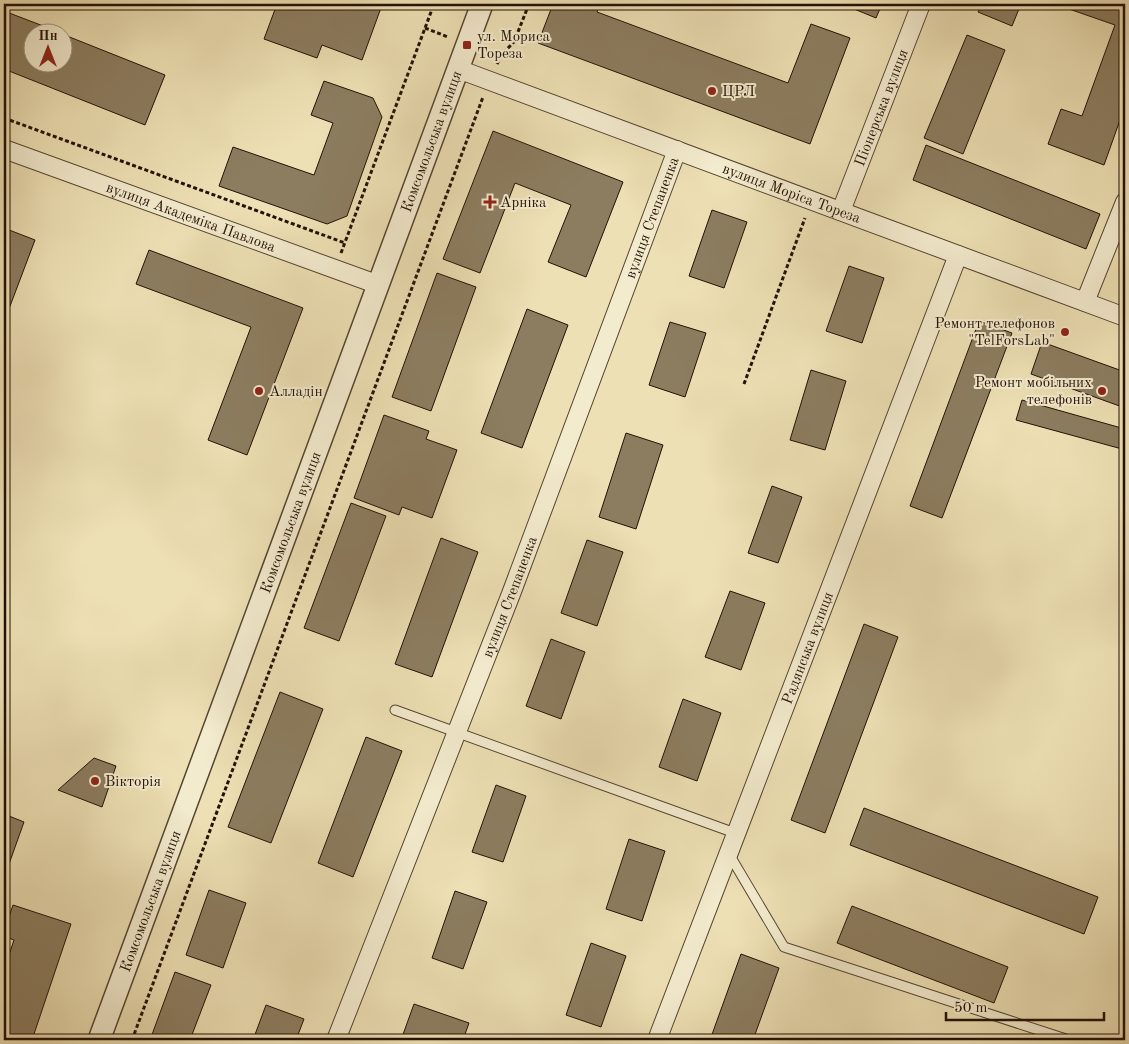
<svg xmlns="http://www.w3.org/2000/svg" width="1129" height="1044" font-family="'Old Standard TT',serif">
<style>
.building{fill:#8c7d60;stroke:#231104}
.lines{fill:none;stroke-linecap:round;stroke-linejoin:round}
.service-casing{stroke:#564530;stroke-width:11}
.minor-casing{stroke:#564530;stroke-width:20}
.tertiary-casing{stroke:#564530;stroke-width:24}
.path{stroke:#231104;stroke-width:3;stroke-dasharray:4 2.5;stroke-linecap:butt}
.service{stroke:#f3ebce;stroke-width:9}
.minor{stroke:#f3ebce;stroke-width:18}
.tertiary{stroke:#f3ebce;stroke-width:21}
.poi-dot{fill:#8f2418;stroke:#f3ebce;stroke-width:2}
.labels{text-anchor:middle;stroke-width:4;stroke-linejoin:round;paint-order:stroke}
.poi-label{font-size:15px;fill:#231104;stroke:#f3ebce;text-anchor:start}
.street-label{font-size:15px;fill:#231104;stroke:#f3ebce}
</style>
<rect width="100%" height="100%" fill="#ede0b4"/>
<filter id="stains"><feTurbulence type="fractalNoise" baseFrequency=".004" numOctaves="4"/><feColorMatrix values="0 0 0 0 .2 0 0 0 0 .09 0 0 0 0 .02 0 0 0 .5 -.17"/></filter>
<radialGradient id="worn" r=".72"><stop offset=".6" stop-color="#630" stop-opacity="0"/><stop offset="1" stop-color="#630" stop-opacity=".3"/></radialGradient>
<path class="building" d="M277,4H377L382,5L362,60L322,45L317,58L264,39Z
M553,4H600L597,12L788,83L811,24L850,38L810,144L538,43Z
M842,4H882L876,18Z
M982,4H1021L1012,26L978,12Z
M1071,4H1125V106L1104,165L1048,144L1061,109L1082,116L1115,25L1069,9Z
M4,11L59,32H32V62H62V34L165,75L145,125L4,69Z
M967,35L1005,50L963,154L924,138Z
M324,81L373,98L382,117L347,216L327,224L219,186L233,147L314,175L333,123L311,115Z
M493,131L623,182L586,277L548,262L571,205L515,183L480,273L443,259Z
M926,145L1100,214L1086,249L913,180Z
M712,210L747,222L724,288L689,276Z
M4,228L35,240L4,322Z
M149,250L303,308L247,455L208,440L251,327L136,284Z
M849,266L884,278L862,343L826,331Z
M437,273L476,287L431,411L392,397Z
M527,309L568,325L522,448L481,433Z
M979,321L1012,333L942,518L910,506Z
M670,322L706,333L685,397L649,385Z
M1042,342L1125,372V408L1031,374Z
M811,370L846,381L825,450L790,440Z
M1022,400L1125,429V437L1122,449L1016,420Z
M384,415L429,431L426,439L457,450L432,518L402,507L399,515L354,498Z
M626,433L663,445L636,529L599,517Z
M772,486L802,497L778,563L748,553Z
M351,503L386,516L339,641L304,628Z
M441,538L478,552L432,677L395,664Z
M587,540L623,552L597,626L561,613Z
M730,591L765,603L741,670L705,657Z
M864,624L898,637L825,833L791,820Z
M551,639L585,652L561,719L526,706Z
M280,692L323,709L271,843L228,827Z
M683,699L721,713L697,781L659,767Z
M366,737L402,751L353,877L318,863Z
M94,758L116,766L102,807L58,790Z
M496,785L526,796L503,862L472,852Z
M864,808L1098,897L1084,934L850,845Z
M4,814L24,822L4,878Z
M629,839L665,851L642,921L606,909Z
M1124,889H1125V933Z
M209,890L246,903L223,968L186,955Z
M455,891L487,902L463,969L432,958Z
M13,905L71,924L32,1040H4V970L14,940L4,936V931Z
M852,906L1008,967L994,1003L837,943Z
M591,943L626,956L601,1027L566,1015Z
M741,954L779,968L753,1040H710Z
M175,972L211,985L190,1040H150Z
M414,1004L469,1023L463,1040H401Z
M266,1005L304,1019L296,1040H253Z"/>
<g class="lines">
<defs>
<path id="service" d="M395,710L735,833
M729,854L784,947L1069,1040"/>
<g id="minor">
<path id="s1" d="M458,69L1125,317"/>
<path id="s2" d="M4,149L379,285"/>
<path id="s3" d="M841,211L921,4"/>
<path d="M1085,302L1125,202"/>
<path id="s4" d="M336,1040L511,594L677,150"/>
<path id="s5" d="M657,1040L958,255"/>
</g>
<g id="tertiary">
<path id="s6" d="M99,1040L482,4"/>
</g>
</defs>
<use href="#service" class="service-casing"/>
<use href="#minor" class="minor-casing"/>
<use href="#tertiary" class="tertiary-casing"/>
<path class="path" d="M425,28L448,37
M497,64L503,53L514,42L529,4
M4,118L345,243
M341,253L434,4
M744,384L805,218
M132,1040L483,97"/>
<use href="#service" class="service"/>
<use href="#minor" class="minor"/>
<use href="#tertiary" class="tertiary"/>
</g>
<g class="poi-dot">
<rect x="462" y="40" width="10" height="10" rx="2.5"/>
<circle cx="712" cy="91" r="5"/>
<path d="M487.5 194.5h5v5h5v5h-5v5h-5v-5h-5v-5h5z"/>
<circle cx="1065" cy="332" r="5"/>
<circle cx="259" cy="391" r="5"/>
<circle cx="1102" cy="391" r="5"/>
<circle cx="95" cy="781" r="5"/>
</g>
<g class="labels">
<g class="poi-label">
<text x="477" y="41">ул. Мориса<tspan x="477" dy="17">Тореза</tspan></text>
<text x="722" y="96">ЦРЛ</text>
<text x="500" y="207">Арніка</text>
<text x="1055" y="328" text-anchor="end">Ремонт телефонов<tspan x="1055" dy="17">"TelForsLab"</tspan></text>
<text x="1092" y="387" text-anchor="end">Ремонт мобільних<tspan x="1092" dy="17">телефонів</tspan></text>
<text x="269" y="396">Алладін</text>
<text x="105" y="786">Вікторія</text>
</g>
<g class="street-label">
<text dy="5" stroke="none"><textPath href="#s3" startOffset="111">Піонерська вулиця</textPath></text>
<text dy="5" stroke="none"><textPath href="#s6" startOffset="958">Комсомольська вулиця</textPath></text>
<text dy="5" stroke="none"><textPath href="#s1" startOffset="356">вулиця Моріса Тореза</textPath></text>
<text dy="5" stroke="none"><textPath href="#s4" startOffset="881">вулиця Степаненка</textPath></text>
<text dy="5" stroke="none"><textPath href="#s2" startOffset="199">вулиця Академіка Павлова</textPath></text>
<text dy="5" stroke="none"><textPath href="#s6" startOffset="552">Комсомольська вулиця</textPath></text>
<text dy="5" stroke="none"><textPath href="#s4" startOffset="476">вулиця Степаненка</textPath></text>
<text dy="5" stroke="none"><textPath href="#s5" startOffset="420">Радянська вулиця</textPath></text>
<text dy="5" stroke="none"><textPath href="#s6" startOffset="148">Комсомольська вулиця</textPath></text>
</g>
</g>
<rect width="1129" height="1044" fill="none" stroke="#ede0b4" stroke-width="20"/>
<rect x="5" y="5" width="1119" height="1034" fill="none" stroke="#231104" stroke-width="2.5"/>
<rect x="10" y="10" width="1109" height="1024" fill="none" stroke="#231104"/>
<g transform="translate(48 48)"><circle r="24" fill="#f3ebce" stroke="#a0947d"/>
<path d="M0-4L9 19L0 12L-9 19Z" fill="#8f2418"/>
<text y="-8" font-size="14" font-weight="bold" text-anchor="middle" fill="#231104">Пн</text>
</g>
<path d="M946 1012v8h158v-8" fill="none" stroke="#231104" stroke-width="2.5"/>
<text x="954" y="1012" font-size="15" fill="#231104" stroke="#f3ebce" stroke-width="4" paint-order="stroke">50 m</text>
<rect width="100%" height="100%" filter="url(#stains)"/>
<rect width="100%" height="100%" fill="url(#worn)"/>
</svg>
